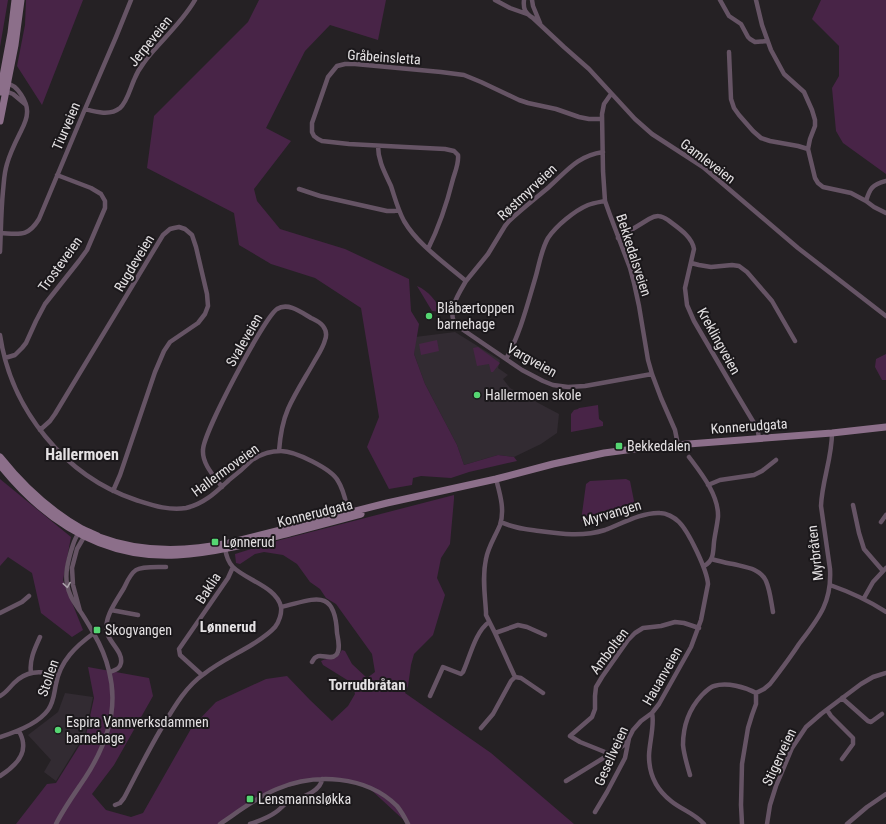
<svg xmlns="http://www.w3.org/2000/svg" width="886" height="824" font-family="'Roboto Condensed',sans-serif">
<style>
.built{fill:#322b32}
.green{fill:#482447}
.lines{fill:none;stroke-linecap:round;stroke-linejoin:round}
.minor{stroke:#665465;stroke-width:4.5}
.secondary{stroke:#8c6f8a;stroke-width:7}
.oneway{stroke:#aba2aa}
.poi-dot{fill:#55d672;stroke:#1b181b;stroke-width:1.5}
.labels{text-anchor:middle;stroke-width:4;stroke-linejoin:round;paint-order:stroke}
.street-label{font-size:14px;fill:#e4e1e3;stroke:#1b181b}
.poi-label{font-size:14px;fill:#e4e1e3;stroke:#1b181b;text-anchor:start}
.neighbourhood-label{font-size:15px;font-weight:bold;fill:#e4e1e3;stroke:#1b181b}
.quarter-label{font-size:16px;font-weight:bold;fill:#e4e1e3;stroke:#1b181b}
</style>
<rect width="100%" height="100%" fill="#252124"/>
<path class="built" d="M455,332L500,360L498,368L508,375L503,379L510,388L559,414L557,433L541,444L514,457L498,455L464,465L457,445L425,384L414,354L415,337Z
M65,693L93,697L85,734L56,781L44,772L51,760L28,735L58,712Z"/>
<path class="green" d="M0,0H8L0,47Z
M26,0H83L42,105L17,66L25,25Z
M259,0H386L378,40L330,25L305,51L266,128L291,141L254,189L257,201L280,229L345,249L409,279L411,311L419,324L414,354L425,384L457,445L464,465L498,455L514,457L517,461L469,472L451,478L421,476L413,478L412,485L389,489L367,447L379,417L361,308L315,278L271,264L239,245L234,213L147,168L154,116L248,22Z
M821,0H886V174L843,143L836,131L832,88L839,76V46L812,19Z
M417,286C429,291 436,301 442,312L432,311Z
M437,340L439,351L421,355L419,344Z
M478,347L500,363L493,372H491L489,364L477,366L473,348Z
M886,354V380H882L875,367L876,359Z
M598,405L599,419L603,422V426L571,432V414L574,410L578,409L579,408Z
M0,479L71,537L63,580L83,630L72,637L41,613L32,573L8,557L0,566Z
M626,479L630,481L635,506L633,509L587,525L581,521L586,484L590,481Z
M454,495V499L450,544L441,558L437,578L445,595L433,635L414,654L411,665L408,686L405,693L491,753L574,824H408L368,787L346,780H313L270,792L223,824H16L47,784L56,783L86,735L94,698L88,667L149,678L153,696L114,765L92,794L106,810L131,817L143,813L192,727L216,702L266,679L287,676L310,700L332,721L348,706L355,694L352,683L323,665L321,661C331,656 335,662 342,650L345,651L352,664L367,678L375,672L372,654L336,604L326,598L320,589L310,582L297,564L283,555L264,552L255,554L240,564L236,563L235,554L280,540Z"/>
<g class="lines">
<path class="minor" d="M495,0L510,8L527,14
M524,0C523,9 525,13 533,18L564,47L589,69L635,119L652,134L703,167L798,248L886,316
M532,0L533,6L540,23
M720,0L729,16L741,24L748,37L750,39L755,42L767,41
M756,0L762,25L771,50L784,74L804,92L812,110L815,120V126L810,139L808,149L815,178L818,183L823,187L851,193L866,201L874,207L886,213
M729,52L731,99L734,108L739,115L753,131L761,138L770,141L798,146L808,149
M5,91L13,94L25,104
M611,94L604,104L602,114L603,171L605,201L610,215L630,268L634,283L639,306L648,360L652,374L661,398L675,430L678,445
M85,109C96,112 110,116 120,108C127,102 130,89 134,80C136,75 139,69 143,64C149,55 157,47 165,38C176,26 187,14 195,0
M378,146C378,161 385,173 391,186C395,198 398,210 404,221C418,245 445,263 466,281L488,254L505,226L509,221C522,209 536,198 549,187C567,171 577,156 603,152
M299,189L320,196L387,211H394L399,210
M866,201C870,188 872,185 886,181
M1,233C20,234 28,237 39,219L85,109L116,37L131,0
M618,238L649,219C656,215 661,215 668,220C677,227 692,236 694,249L685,288L687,305L694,321L736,393L754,423L758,432L759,438
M428,249C439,227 447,203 453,179C455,172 459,163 458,155L454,151L445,149L405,147L349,144L322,141L318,139L314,136L312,132V123L328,77L337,66L345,64H355L441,72L464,75L481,82L519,100L528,103L556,109L579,117L589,119H602
M0,252C1,232 1,211 3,191C4,182 4,173 7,164C10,153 15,143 20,133C23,127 27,120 27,113C28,103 17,83 6,84
M691,263L699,265L711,267L732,265L739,266L747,272L772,301L795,341
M466,281C459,293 446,312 456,325L522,370L543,381L553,385L568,387L585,386L652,374
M0,335C11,409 64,476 136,500C152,505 169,511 186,508C204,504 216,492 229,480C237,474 245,467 252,460C261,454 270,451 281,451C295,451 332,469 338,481C344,490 346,503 349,514
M5,358L15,355L22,348L26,343L36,321L45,304L79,261L87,250L105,208V201L101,194L91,188L57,175
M506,359C520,334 527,306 535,279C539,266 541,250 548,238C556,226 574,211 588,205C593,203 600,202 605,201
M40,430L50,421L55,414L163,235L170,229L174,228L179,227L185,229L192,235L196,247L207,294L208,306L205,314L198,323L170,342L164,351L155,372L120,475L113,491
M689,457C701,473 719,495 718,517C717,526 715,534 714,542C713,552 714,561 704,566
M496,479C500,494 505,510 500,525C495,537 488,547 486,559C482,577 485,595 486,612V615L495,633L515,677
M708,485L720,480L754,475L762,471L776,460
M222,487C214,476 202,464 203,450C203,433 264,318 277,309C288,302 301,312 311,318C315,320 320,322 323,326C326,330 327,335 325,340C323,348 318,355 314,362C305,378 295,393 288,409C282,423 280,437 279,451
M853,505L859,533L864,549L883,571
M501,522C513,528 525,529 539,531C561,534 583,537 605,530C621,524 642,512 660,513C666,513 674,517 679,522C689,532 707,570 708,584L701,620L691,647L659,704L652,713L641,721L633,730L629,738L625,758L607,792L595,812
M881,522L886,515
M711,559C719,561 726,563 733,564C745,567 760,568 766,581C770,590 771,601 773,612
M830,585C850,592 868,600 886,612
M864,598L873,582L886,568
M281,607C313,600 335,586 337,633C338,639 341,650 336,655C329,662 318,649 312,662
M111,610L138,615
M80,611L73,585L72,568L77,549L84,537L83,534
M0,613L22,602L29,596
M495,633L518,625L527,627L545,635
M110,672C115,670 120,669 121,663C123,652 110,643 107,633C103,618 117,600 124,588C127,582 130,574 136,570C142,566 159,567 166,567
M31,673C29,660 35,648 40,637
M202,675L180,655L179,649L228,578L233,567
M0,696C6,693 9,688 14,683C28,669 41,672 58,674
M430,696L443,667L461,674L463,672C470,657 475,632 489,622
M842,698L868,721L871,722L882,714
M827,710L831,716L853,738V744L842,759
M652,713C655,724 649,744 649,756C649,774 657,790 671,801C682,810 694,813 704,824
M481,728L493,714L511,681L515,677L521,678L543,693
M0,737C16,732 38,724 48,710C54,702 54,693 56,684C60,661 76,646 94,633
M628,740L624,745L610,754L580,742L570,736L592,717L595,709V696L596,687L602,677L628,640L635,633L643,628L661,626L675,622L684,623L699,628
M690,775C687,765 684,755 683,745C683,725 689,709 702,695C706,691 710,687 714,686C727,682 745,687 756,693L764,689L770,684C780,671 790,658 799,644C818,619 832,603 830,569L821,506C822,481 832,458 832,433
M0,776C11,769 25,757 23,743C23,739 21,735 19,731
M566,781L610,754
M115,805L120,803L124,798C136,775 148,751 161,729C173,709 185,687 204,674C219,662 237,654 253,644C261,639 269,634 275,627C279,622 282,613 281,607C277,587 246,580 233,567C228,562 226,555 225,548
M56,824C64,808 75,793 85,778C106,746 119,709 109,671C106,658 101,646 94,634C90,627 85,618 80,611C74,602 69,596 67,584C65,573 68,562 71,551C73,545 75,536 80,532
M220,824C238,812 257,797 277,789C315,773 366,775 397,806C401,811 405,818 408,824
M250,824C259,821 268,818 276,812C279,810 282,807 285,804C296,799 321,793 322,779
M742,824L741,805L742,764L748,728L752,715L756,704V693
M767,824L770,805L776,786L792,748L806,727L821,714L861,684L873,677L886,673
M847,824L867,807L886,794"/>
<path class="secondary" d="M0,92L11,33L15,0
M0,121L15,45L21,0
M0,457C23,486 50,511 82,529C88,532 94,534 99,537C141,553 186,552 229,543L387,503L496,479L553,464L604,453L649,447L832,433L886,427
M0,465C45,521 103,559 177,555C217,553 255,542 293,532C316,526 339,520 361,514"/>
</g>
<defs><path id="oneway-chevron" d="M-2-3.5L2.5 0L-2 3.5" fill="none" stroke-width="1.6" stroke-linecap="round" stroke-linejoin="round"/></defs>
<use class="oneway" href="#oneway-chevron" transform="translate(67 585) rotate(81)"/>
<g class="poi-dot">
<circle cx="429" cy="316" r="4"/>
<circle cx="477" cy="395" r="4"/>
<rect x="615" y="442" width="8" height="8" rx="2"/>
<rect x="211" y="538" width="8" height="8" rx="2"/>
<rect x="93" y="626" width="8" height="8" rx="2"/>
<circle cx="58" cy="730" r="4"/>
<rect x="246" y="795" width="8" height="8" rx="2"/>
</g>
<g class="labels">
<g class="street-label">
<text transform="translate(150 41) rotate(-51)" y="5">Jerpeveien</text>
<text transform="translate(384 57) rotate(4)" y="5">Gråbeinsletta</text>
<text transform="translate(66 126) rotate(-67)" y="5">Tiurveien</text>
<text transform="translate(708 161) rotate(37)" y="5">Gamleveien</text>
<text transform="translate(527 192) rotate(-43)" y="5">Røstmyrveien</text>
<text transform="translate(634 255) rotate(72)" y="5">Bekkedalsveien</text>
<text transform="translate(134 263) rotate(-59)" y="5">Rugdeveien</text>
<text transform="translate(60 264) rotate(-54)" y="5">Trosteveien</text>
<text transform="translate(244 340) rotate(-60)" y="5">Svaleveien</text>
<text transform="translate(719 341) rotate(61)" y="5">Kreklingveien</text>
<text transform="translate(532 360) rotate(29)" y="5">Vargveien</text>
<text transform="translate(749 426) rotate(-4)" y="5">Konnerudgata</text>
<text transform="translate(225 470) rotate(-36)" y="5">Hallermoveien</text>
<text transform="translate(315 513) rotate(-14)" y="5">Konnerudgata</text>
<text transform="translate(612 513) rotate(-17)" y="5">Myrvangen</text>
<text transform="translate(815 553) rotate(-97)" y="5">Myrbråten</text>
<text transform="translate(208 588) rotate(-57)" y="5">Baklia</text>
<text transform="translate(609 651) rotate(-53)" y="5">Ambolten</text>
<text transform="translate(662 676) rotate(-60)" y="5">Hauanveien</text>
<text transform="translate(48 678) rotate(-71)" y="5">Stollen</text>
<text transform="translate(611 756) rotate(-66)" y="5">Gesellveien</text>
<text transform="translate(779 757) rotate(-65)" y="5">Stigerveien</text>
</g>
<g class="poi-label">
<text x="437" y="313">Blåbærtoppen<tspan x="437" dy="16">barnehage</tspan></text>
<text x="485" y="400">Hallermoen skole</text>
<text x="627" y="451">Bekkedalen</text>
<text x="223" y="547">Lønnerud</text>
<text x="105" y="635">Skogvangen</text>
<text x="66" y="727">Espira Vannverksdammen<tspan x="66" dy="16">barnehage</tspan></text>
<text x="258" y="804">Lensmannsløkka</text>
</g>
<g class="neighbourhood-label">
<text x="228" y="632">Lønnerud</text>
<text x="367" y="690">Torrudbråtan</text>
</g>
<g class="quarter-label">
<text x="82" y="460">Hallermoen</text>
</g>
</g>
</svg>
